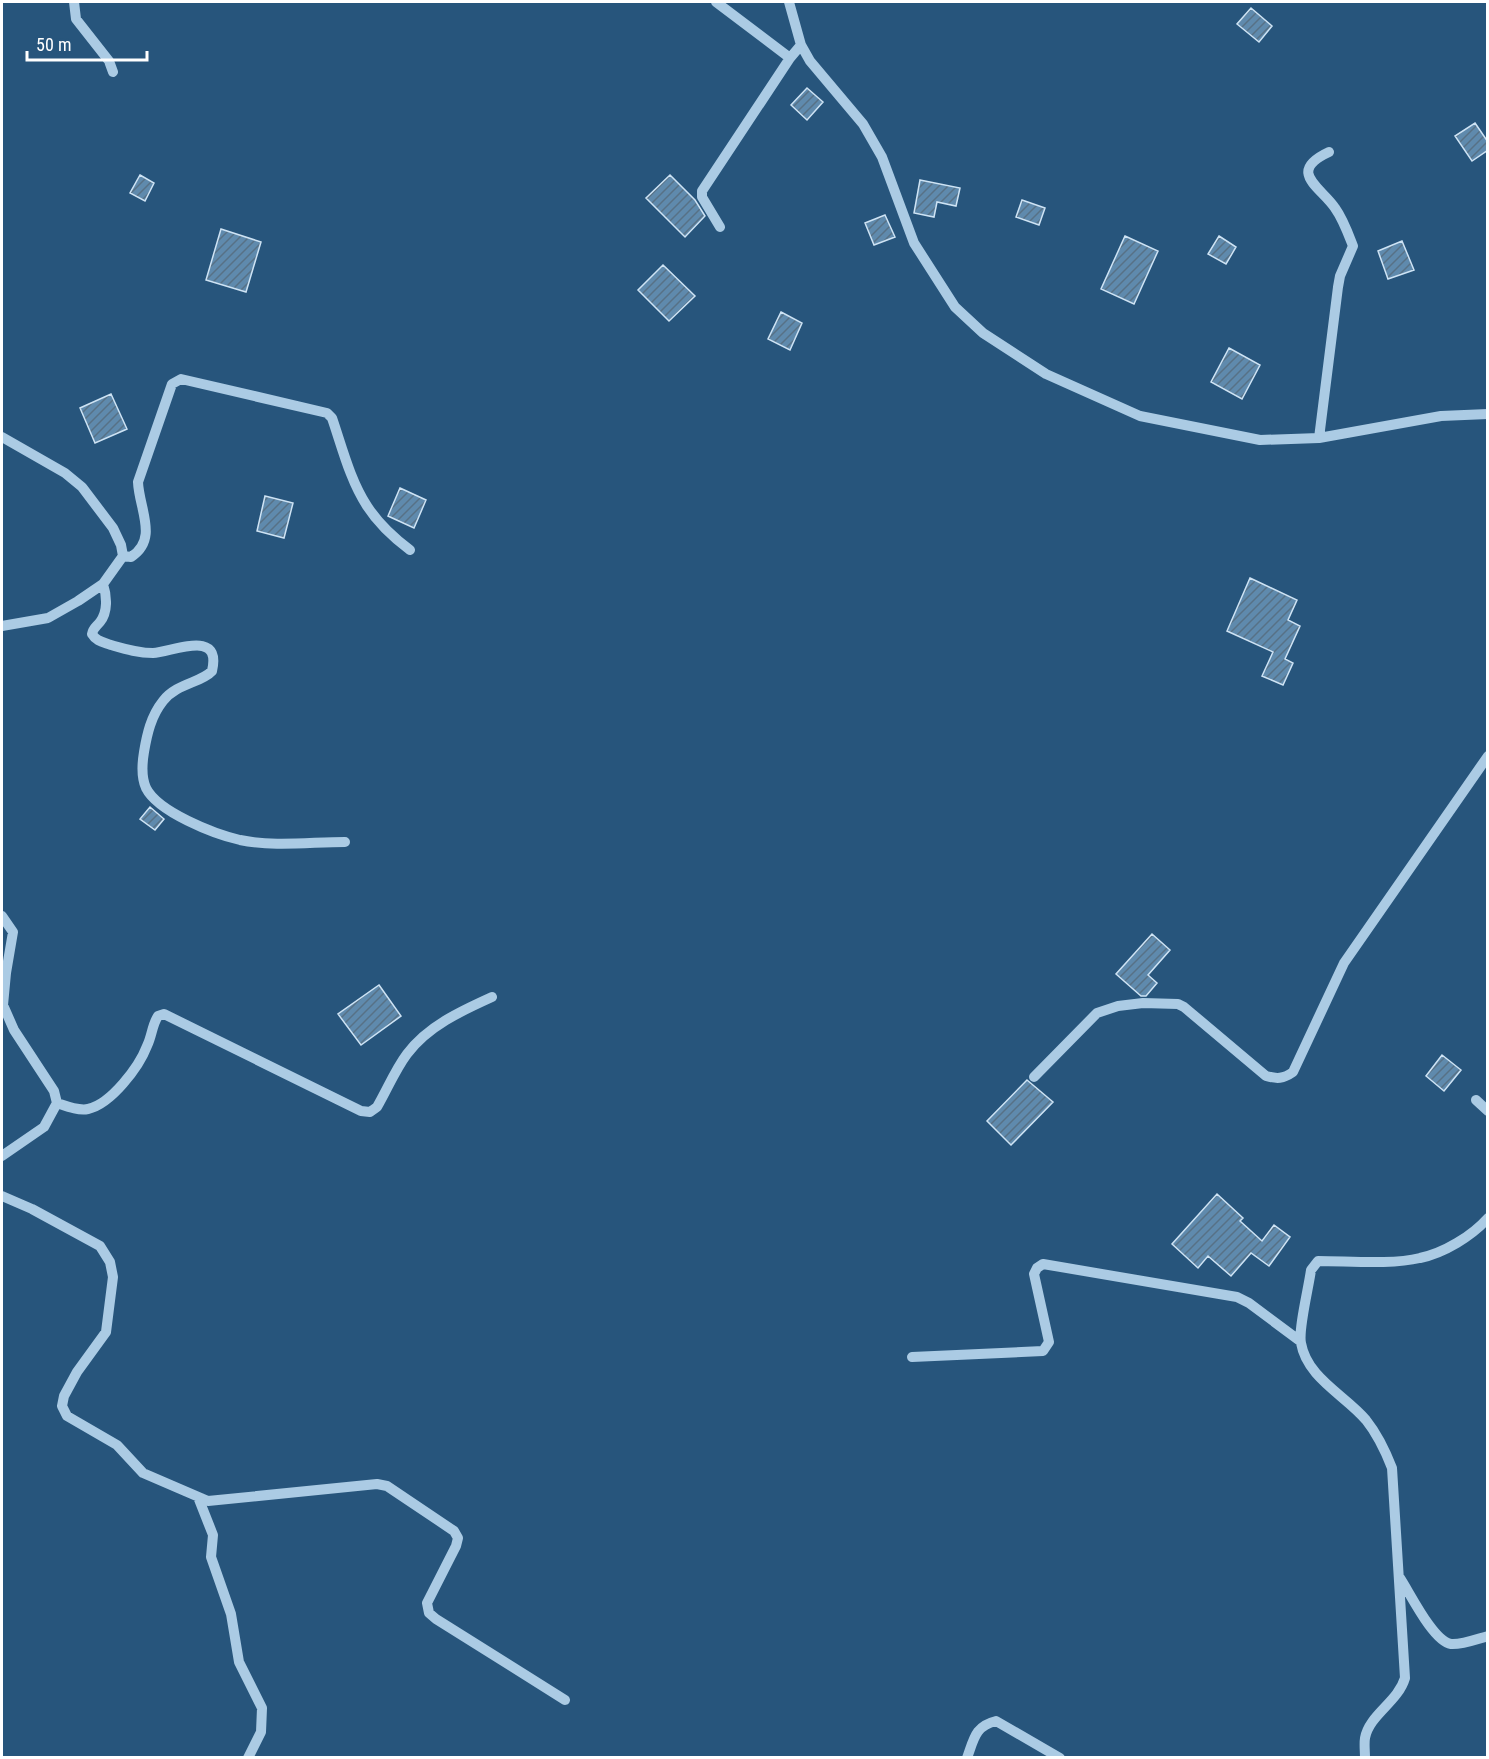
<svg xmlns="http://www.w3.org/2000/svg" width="1489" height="1759" font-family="'Roboto Condensed',sans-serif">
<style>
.building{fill:url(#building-hatch);stroke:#cee3f4;stroke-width:1.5}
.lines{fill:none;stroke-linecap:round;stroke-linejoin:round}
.minor{stroke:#abcbe4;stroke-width:10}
</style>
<defs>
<pattern id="building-hatch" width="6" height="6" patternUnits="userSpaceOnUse" patternTransform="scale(1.5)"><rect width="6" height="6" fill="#5f8aad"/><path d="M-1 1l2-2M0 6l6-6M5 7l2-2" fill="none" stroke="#577186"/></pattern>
</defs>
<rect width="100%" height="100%" fill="#27557c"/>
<path class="building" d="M1251,8L1272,26L1259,42L1237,24Z
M807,88L823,102L807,120L791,105Z
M1475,123L1488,142V150L1472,161L1455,136Z
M140,175L154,183L145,201L130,193Z
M670,175L695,200L705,216L685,237L646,198Z
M920,180L960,188L956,206L937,202L934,217L914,213Z
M1022,200L1045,208L1039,225L1016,217Z
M885,215L895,237L874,245L865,223Z
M221,229L261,242L246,292L206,280Z
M1125,236L1158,251L1134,304L1101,289Z
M1219,236L1236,247L1226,264L1208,254Z
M1402,241L1414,270L1388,279L1378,251Z
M663,265L695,296L669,321L638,290Z
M781,312L802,323L790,350L768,339Z
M1229,348L1260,365L1242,399L1211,382Z
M111,394L127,429L95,443L80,408Z
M400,488L426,500L414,528L388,516Z
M265,496L293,503L284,538L257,531Z
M1250,578L1297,600L1288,620L1300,626L1285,659L1293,663L1283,685L1262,676L1273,652L1227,631Z
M150,807L164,819L155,830L140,819Z
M1152,934L1170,950L1148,975L1157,983L1146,996H1141L1116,974Z
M379,985L401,1016L361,1045L338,1014Z
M1442,1055L1461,1070L1444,1091L1426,1076Z
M1027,1080L1053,1102L1011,1145L987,1121Z
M1217,1194L1243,1218L1240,1221L1262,1241L1274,1225L1290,1237L1269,1266L1251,1253L1231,1276L1208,1256L1198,1268L1172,1244Z"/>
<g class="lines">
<path class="minor" d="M74,2L76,19L109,61L113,72
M716,2L790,58
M789,2L801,45L810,61L863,124L882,157L914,243L955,307L983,333L1046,374L1140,416L1260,440L1319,438L1441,416L1488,414
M720,227L702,197V191L790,58L801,45
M2,437L65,473L82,487L113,528L121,545L123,556L103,584L78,601L48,618L2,626
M1319,438L1338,287L1340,276L1353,246C1348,233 1343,219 1335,208C1321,187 1286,172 1329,152
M123,556L131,557C159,539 139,509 138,482L172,384L181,379L327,413L332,418C342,447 350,480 367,506C378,523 394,538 410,550
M103,584C107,596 108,612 100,622C96,627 93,628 92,634C96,641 103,642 111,645C125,649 138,653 153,653C173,652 222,628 212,671C201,683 177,683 163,701C151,716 147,734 144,752C142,764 141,777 146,788C158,812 214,834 240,840C274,847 311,842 345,842
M2,916L13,932L6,973L3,1005L14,1030L54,1091L57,1103L44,1127L2,1156
M1034,1077L1097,1013L1118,1006L1143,1003L1178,1004L1184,1007L1266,1076C1277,1079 1283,1079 1293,1072L1344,963L1488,756
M1476,1100L1488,1111
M57,1103C66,1106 78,1111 88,1109C111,1104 139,1067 147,1046C152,1036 152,1025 158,1016L164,1014L361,1111L370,1112L377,1107C387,1090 395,1070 407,1054C428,1026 461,1011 492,997
M2,1196L32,1209L100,1246L110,1262L113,1277L106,1332L77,1372L64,1396L62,1406L67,1416L117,1445L143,1473L208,1501L377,1484L387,1486L454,1531L458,1538L456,1546L427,1603L429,1613L436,1619L565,1700
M912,1357L1043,1351L1049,1342L1034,1274L1037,1268L1043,1264L1237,1297L1249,1303L1300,1341
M198,1497L213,1535L211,1557L231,1614L239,1662L262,1708L261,1732L248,1758
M1400,1578C1410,1593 1433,1641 1451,1644C1461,1645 1477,1639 1488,1636
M967,1758C974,1739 975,1726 996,1721L1060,1758
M1365,1758C1365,1751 1364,1744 1365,1738C1369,1715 1398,1702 1405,1678L1392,1468C1385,1450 1378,1435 1366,1420C1345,1395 1307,1378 1301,1343C1298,1330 1309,1286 1311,1270L1318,1261C1349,1261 1391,1265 1420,1258C1444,1253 1472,1236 1488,1218"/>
</g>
<rect width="1489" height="1759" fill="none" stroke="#ffffff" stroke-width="6"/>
<path d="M27 51v9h120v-9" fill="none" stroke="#ffffff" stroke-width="3"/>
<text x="36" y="51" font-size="18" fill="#ffffff" stroke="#27557c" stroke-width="4.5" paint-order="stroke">50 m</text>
</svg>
